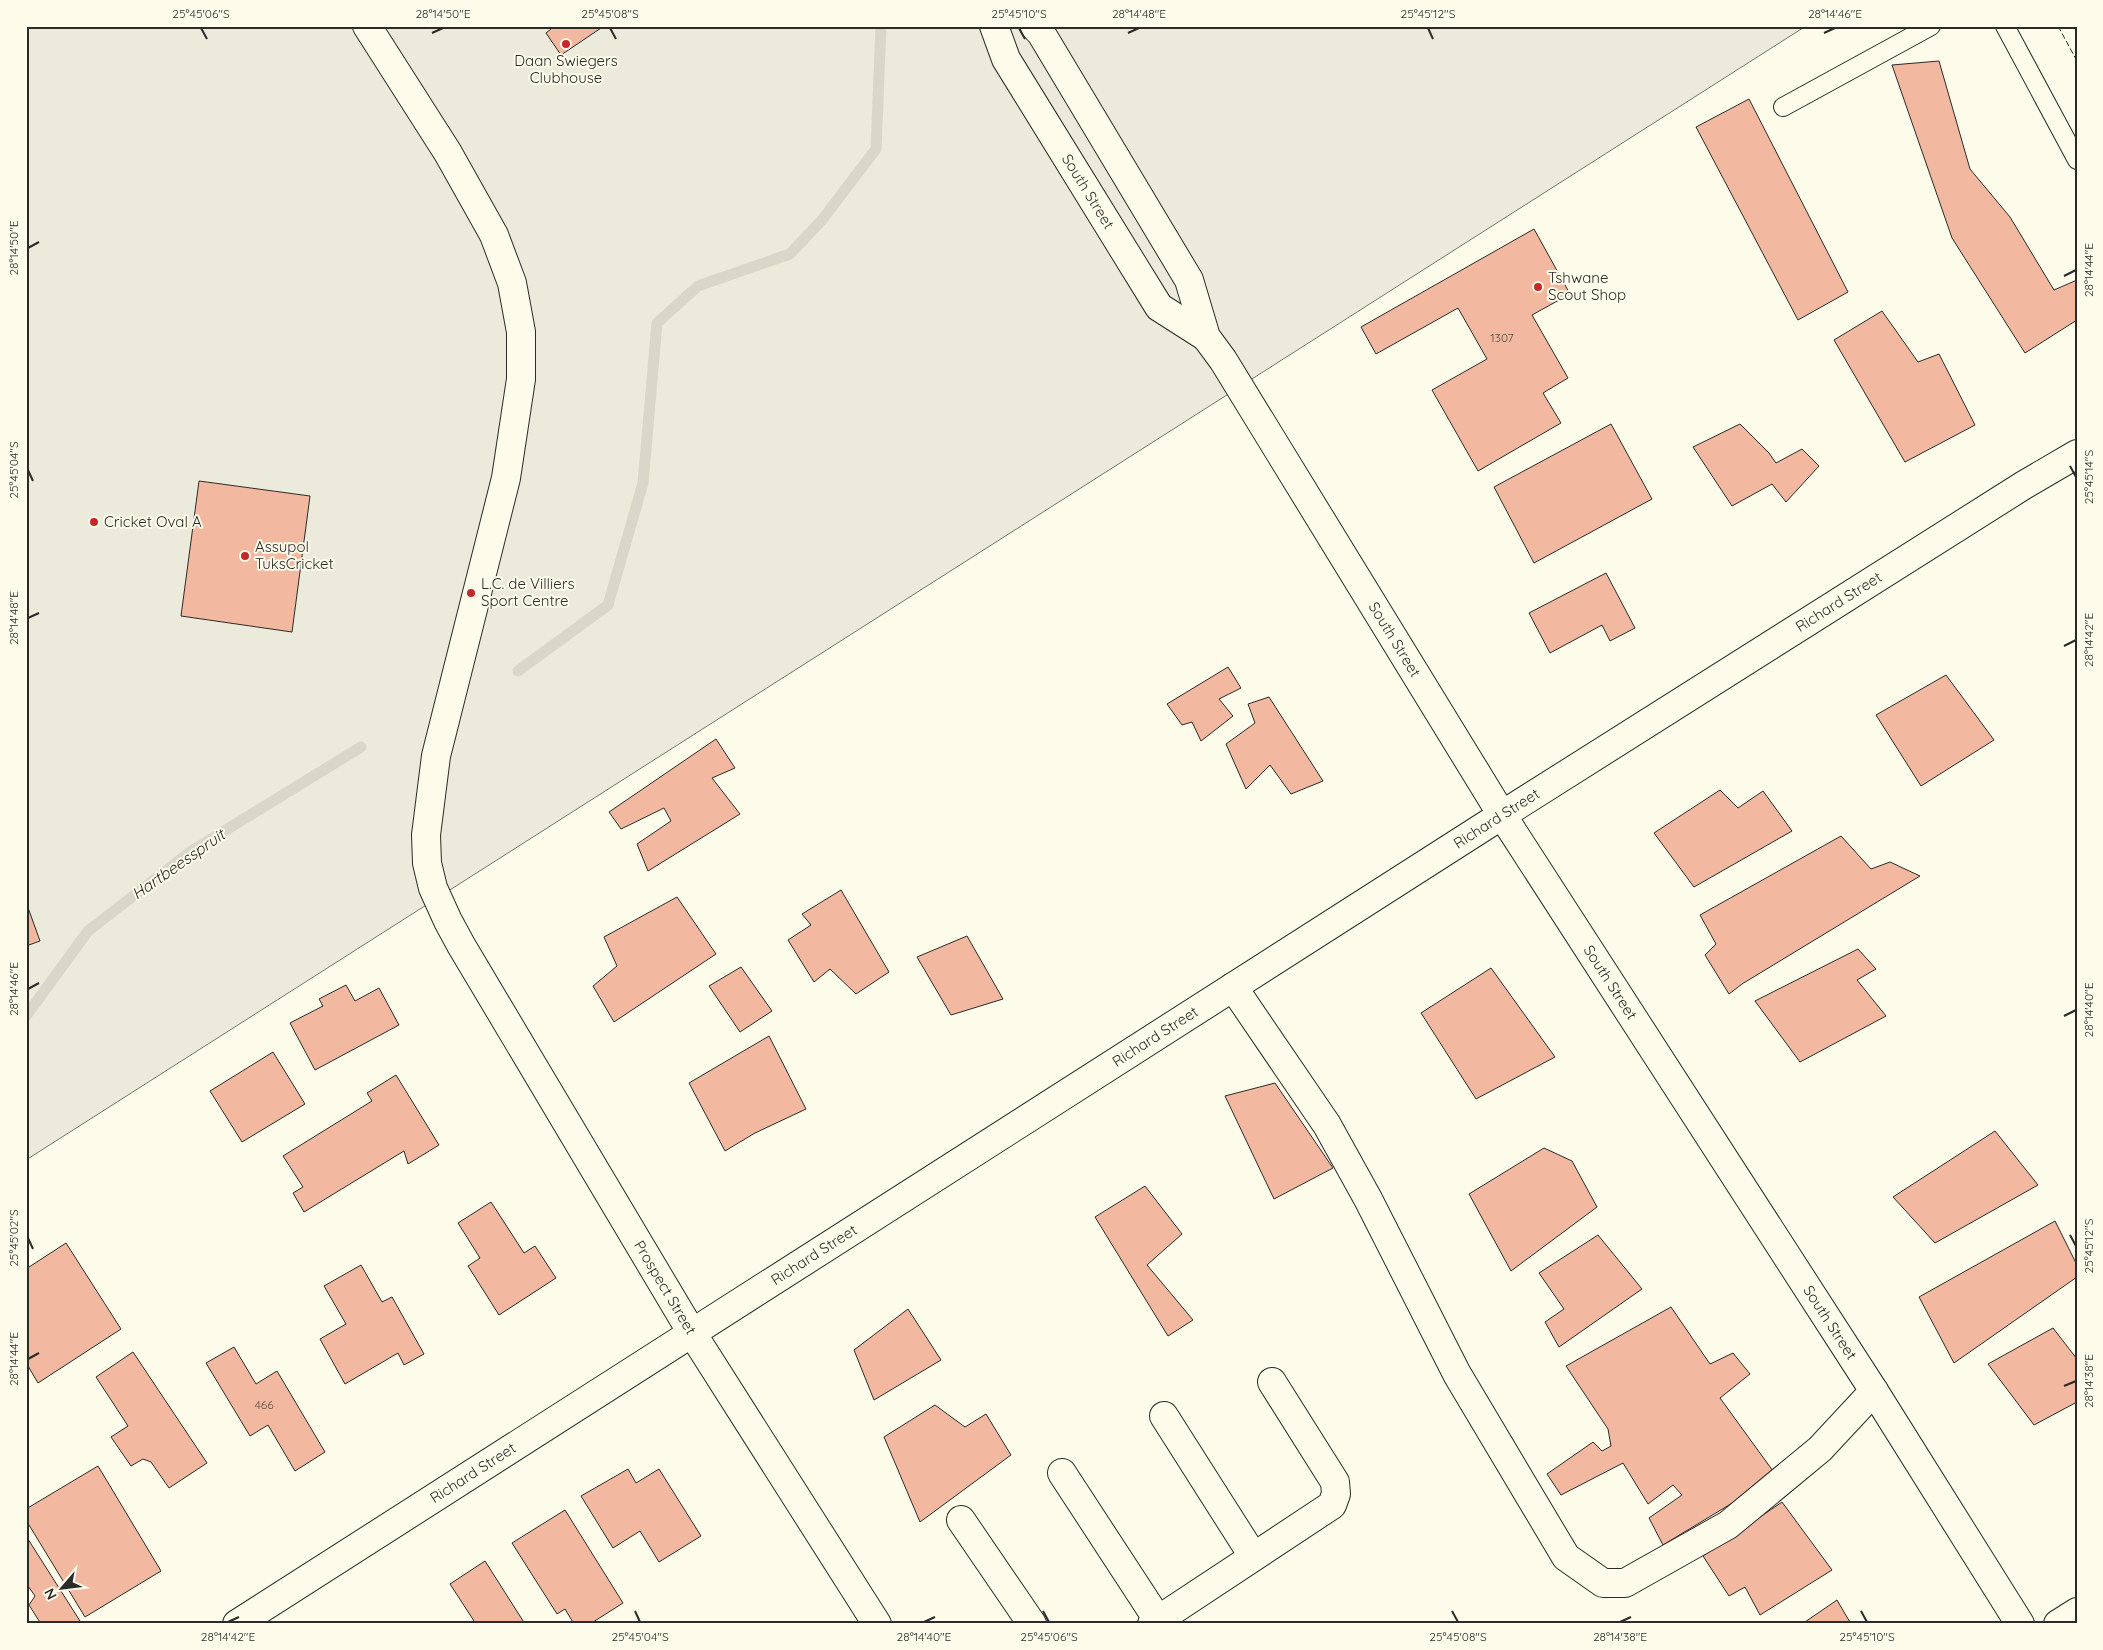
<svg xmlns="http://www.w3.org/2000/svg" width="2103" height="1650" font-family="Quicksand,sans-serif">
<style>
.green{fill:#ecebdb;stroke:#74746e}
.lines{fill:none;stroke-linecap:round;stroke-linejoin:round}
.stream{stroke:#d8d7c9;stroke-width:11}
.building{fill:#f2b8a0;stroke:#2b2b2b}
.service-casing{stroke:#2b2b2b;stroke-width:20}
.minor-casing{stroke:#2b2b2b;stroke-width:30}
.service{stroke:#fdfbea;stroke-width:18}
.minor{stroke:#fdfbea;stroke-width:28}
.fence{stroke:#2b2b2b;stroke-width:1;stroke-dasharray:6 2.5;stroke-linecap:butt}
.ticks{fill:none;stroke:#2b2b2b;stroke-width:2}
.poi-dot{fill:#c62828;stroke:#fdfbea;stroke-width:2}
.labels{text-anchor:middle;stroke-width:4;stroke-linejoin:round;paint-order:stroke}
.number-label{font-size:12px;fill:#5d4e48}
.poi-label{font-size:15px;fill:#2b2b2b;stroke:#fdfbea;text-anchor:start}
.street-label{font-size:15px;fill:#2b2b2b;stroke:#fdfbea}
.water-label{font-size:16px;font-style:italic;fill:#2b2b2b;stroke:#fdfbea}
.neatline{fill:none;stroke:#2b2b2b;stroke-width:2}
.ticks-label{font-size:12px;text-anchor:middle;fill:#2b2b2b}
</style>
<rect width="100%" height="100%" fill="#fdfbea"/>
<path class="green" d="M26,26H1806L26,1160Z"/>
<g class="lines">
<path class="stream" d="M518,671L608,605L643,483L657,323L698,286L790,254L822,220L876,149L881,26
M26,1016L88,931L190,852L361,747"/>
</g>
<path class="building" d="M549,26H604L561,55L546,33L551,29Z
M1939,61L1970,169L2010,217L2054,290L2077,280V320L2025,353L1952,238L1892,65Z
M1749,99L1848,292L1798,320L1696,127Z
M1534,229L1570,294L1532,315L1568,378L1543,393L1561,423L1478,471L1432,390L1487,359L1458,308L1376,354L1361,327Z
M1882,311L1918,362L1939,354L1975,425L1905,462L1834,340Z
M1611,424L1652,499L1534,563L1494,487Z
M1740,424L1769,453L1776,463L1802,449L1819,466L1786,502L1772,484L1732,506L1693,447Z
M199,481L310,496L292,632L181,616Z
M1606,573L1635,628L1610,641L1602,625L1550,653L1529,613Z
M1228,667L1241,688L1219,699L1233,716L1201,741L1192,722L1182,725L1167,704Z
M1946,675L1994,740L1921,786L1876,715Z
M1269,697L1323,781L1291,794L1270,765L1246,789L1226,744L1255,723L1248,704Z
M716,739L735,768L712,778L740,814L648,871L637,844L671,821L664,808L621,829L609,812Z
M1720,790L1738,808L1763,791L1792,831L1694,887L1654,833Z
M1841,836L1871,869L1890,862L1920,876L1742,984L1729,994L1705,955L1716,944L1700,915Z
M841,890L889,972L856,994L830,969L814,982L788,940L811,925L802,914Z
M677,897L716,954L614,1022L593,986L617,966L604,937Z
M26,902L40,941L26,946Z
M967,936L1003,999L951,1015L917,957Z
M1858,949L1876,969L1857,980L1886,1016L1800,1062L1755,1001Z
M741,967L772,1011L740,1032L709,986Z
M1491,968L1555,1057L1476,1099L1421,1013Z
M346,985L355,1001L379,988L399,1025L315,1070L290,1023L323,1006L319,999Z
M769,1036L806,1109L755,1133L725,1151L689,1083Z
M273,1052L305,1104L242,1142L210,1091Z
M396,1075L439,1145L408,1164L404,1151L304,1212L293,1193L303,1187L283,1156L372,1101L367,1093Z
M1275,1083L1333,1168L1274,1199L1225,1096Z
M1995,1131L2038,1185L1935,1243L1893,1197Z
M1544,1148L1572,1161L1597,1207L1511,1271L1469,1194Z
M1145,1186L1182,1234L1147,1265L1193,1320L1168,1336L1095,1217Z
M491,1202L524,1253L535,1246L556,1278L499,1315L468,1266L480,1258L458,1223Z
M2055,1221L2077,1265V1277L1954,1363L1919,1297Z
M1598,1235L1642,1289L1559,1347L1545,1322L1564,1309L1539,1273Z
M66,1243L121,1329L38,1383L28,1366L26,1367V1269Z
M361,1265L382,1302L392,1297L424,1354L404,1365L398,1353L345,1384L320,1339L346,1324L324,1286Z
M1671,1307L1710,1364L1733,1353L1750,1374L1720,1398L1773,1471L1762,1485L1663,1545L1649,1518L1682,1495L1673,1485L1648,1504L1623,1463L1561,1495L1547,1474L1593,1442L1602,1451L1611,1446L1608,1429L1566,1366Z
M908,1309L941,1360L874,1400L854,1350Z
M2053,1328L2077,1359V1402L2034,1425L1988,1364Z
M234,1347L256,1384L277,1371L325,1452L295,1471L268,1425L250,1436L206,1363Z
M133,1352L207,1463L169,1488L151,1462L143,1459L131,1466L111,1437L128,1426L96,1377Z
M935,1405L965,1427L986,1414L1011,1455L920,1522L884,1437Z
M98,1466L161,1571L85,1617L26,1520V1509Z
M628,1469L636,1483L659,1469L701,1536L659,1562L640,1531L613,1548L581,1496Z
M1782,1502L1832,1570L1760,1615L1745,1587L1729,1596L1703,1556Z
M565,1510L623,1603L590,1624H574L565,1609L557,1614L512,1543Z
M26,1536L80,1621L76,1624H41L29,1605L35,1596L26,1583Z
M485,1561L525,1624H476L450,1584Z
M1837,1600L1851,1624H1802Z"/>
<g class="lines">
<defs>
<path id="service" d="M2005,26L2077,160
M1783,107L1931,26"/>
<g id="minor">
<path id="s1" d="M367,26L448,153L494,235L512,283L521,332V379L506,478L436,756L426,835L427,863L433,888L448,921L461,945L692,1333L877,1624"/>
<path id="s2" d="M994,26L1006,59L1159,307L1206,337"/>
<path id="s3" d="M1034,26L1041,33L1189,280L1206,337L1223,360L1502,815L1874,1391L2020,1624"/>
<path d="M1233,987L1327,1125L1368,1199L1457,1374L1566,1557L1603,1583H1625L1728,1525L1820,1449L1874,1391"/>
<path d="M1164,1416L1253,1556"/>
<path d="M1062,1473L1158,1620"/>
<path d="M961,1520L1032,1624"/>
<path id="s4" d="M237,1624L1502,815L2024,485L2077,454"/>
<path d="M1152,1624L1332,1505L1336,1494L1335,1482L1272,1382"/>
<path d="M2058,1624L2077,1612"/>
</g>
</defs>
<use href="#service" class="service-casing"/>
<use href="#minor" class="minor-casing"/>
<use href="#service" class="service"/>
<use href="#minor" class="minor"/>
<path class="fence" d="M2058,26L2077,61"/>
</g>
<path class="ticks" d="M201,28L207,39M610,28L616,39M1019,28L1025,39M1428,28L1433,39M432,33L443,28M1128,33L1139,28M1824,33L1835,28M28,248L39,242M2064,276L2076,270M2070,466L2076,477M28,470L33,481M28,618L39,613M2064,646L2076,640M28,989L39,983M2064,1016L2076,1010M2070,1235L2076,1246M28,1238L33,1249M28,1359L39,1353M2064,1386L2076,1381M635,1611L640,1622M1043,1611L1049,1622M1452,1611L1458,1622M1861,1611L1867,1622M228,1622L239,1617M924,1622L935,1617M1620,1622L1631,1617"/>
<g class="poi-dot">
<circle cx="566" cy="44" r="5"/>
<circle cx="1538" cy="287" r="5"/>
<circle cx="94" cy="522" r="5"/>
<circle cx="245" cy="556" r="5"/>
<circle cx="471" cy="593" r="5"/>
</g>
<g class="labels">
<g class="number-label">
<text x="1502" y="342">1307</text>
<text x="264" y="1409">466</text>
</g>
<g class="poi-label">
<text x="566" y="66" text-anchor="middle">Daan Swiegers<tspan x="566" dy="17">Clubhouse</tspan></text>
<text x="1548" y="283">Tshwane<tspan x="1548" dy="17">Scout Shop</tspan></text>
<text x="104" y="527">Cricket Oval A</text>
<text x="255" y="552">Assupol<tspan x="255" dy="17">TuksCricket</tspan></text>
<text x="481" y="589">L.C. de Villiers<tspan x="481" dy="17">Sport Centre</tspan></text>
</g>
<g class="street-label">
<text dy="5" stroke="none"><textPath href="#s2" startOffset="191">South Street</textPath></text>
<text dy="5" stroke="none"><textPath href="#s4" startOffset="1900">Richard Street</textPath></text>
<text dy="5" stroke="none"><textPath href="#s3" startOffset="714">South Street</textPath></text>
<text dy="5" stroke="none"><textPath href="#s4" startOffset="1495">Richard Street</textPath></text>
<text dy="5" stroke="none"><textPath href="#s3" startOffset="1119">South Street</textPath></text>
<text dy="5" stroke="none"><textPath href="#s4" startOffset="1090">Richard Street</textPath></text>
<text dy="5" stroke="none"><textPath href="#s4" startOffset="685">Richard Street</textPath></text>
<text dy="5" stroke="none"><textPath href="#s1" startOffset="1375">Prospect Street</textPath></text>
<text dy="5" stroke="none"><textPath href="#s3" startOffset="1524">South Street</textPath></text>
<text dy="5" stroke="none"><textPath href="#s4" startOffset="280">Richard Street</textPath></text>
</g>
<g class="water-label">
<text transform="translate(178 864) rotate(-35)" y="6">Hartbeesspruit</text>
</g>
</g>
<rect width="2103" height="1650" fill="none" stroke="#fdfbea" stroke-width="55"/>
<g transform="translate(62 1588) rotate(242)" stroke="#fdfbea" stroke-width="4" paint-order="stroke">
<path d="M0-4L9 19L0 12L-9 19Z" fill="#2b2b2b"/>
<text y="-8" font-size="14" font-weight="bold" text-anchor="middle" fill="#2b2b2b">N</text>
</g>
<rect x="28" y="28" width="2048" height="1594" class="neatline"/>
<g class="ticks-label">
<text x="201" y="18">25°45'06"S</text>
<text x="443" y="18">28°14'50"E</text>
<text x="610" y="18">25°45'08"S</text>
<text x="1019" y="18">25°45'10"S</text>
<text x="1139" y="18">28°14'48"E</text>
<text x="1428" y="18">25°45'12"S</text>
<text x="1835" y="18">28°14'46"E</text>
<text transform="translate(14 248) rotate(-90)" y="4">28°14'50"E</text>
<text transform="translate(2089 270) rotate(-90)" y="4">28°14'44"E</text>
<text transform="translate(14 470) rotate(-90)" y="4">25°45'04"S</text>
<text transform="translate(2089 477) rotate(-90)" y="4">25°45'14"S</text>
<text transform="translate(14 618) rotate(-90)" y="4">28°14'48"E</text>
<text transform="translate(2089 640) rotate(-90)" y="4">28°14'42"E</text>
<text transform="translate(14 989) rotate(-90)" y="4">28°14'46"E</text>
<text transform="translate(2089 1010) rotate(-90)" y="4">28°14'40"E</text>
<text transform="translate(14 1238) rotate(-90)" y="4">25°45'02"S</text>
<text transform="translate(2089 1246) rotate(-90)" y="4">25°45'12"S</text>
<text transform="translate(14 1359) rotate(-90)" y="4">28°14'44"E</text>
<text transform="translate(2089 1381) rotate(-90)" y="4">28°14'38"E</text>
<text x="228" y="1641">28°14'42"E</text>
<text x="640" y="1641">25°45'04"S</text>
<text x="924" y="1641">28°14'40"E</text>
<text x="1049" y="1641">25°45'06"S</text>
<text x="1458" y="1641">25°45'08"S</text>
<text x="1620" y="1641">28°14'38"E</text>
<text x="1867" y="1641">25°45'10"S</text>
</g>
</svg>
